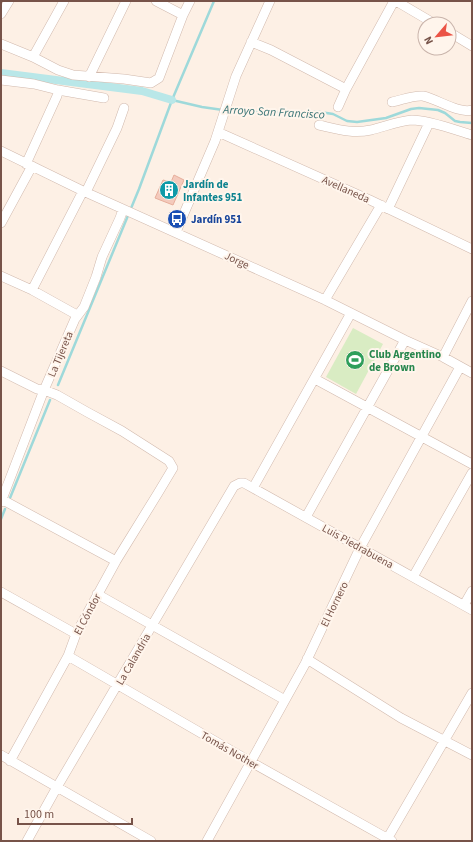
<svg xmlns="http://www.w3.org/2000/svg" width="473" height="842" font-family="'Source Sans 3',sans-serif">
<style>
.grass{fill:#d9ecc3}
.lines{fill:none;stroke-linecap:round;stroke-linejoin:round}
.stream{stroke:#9ed9da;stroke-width:2.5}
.canal{stroke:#b9e7e8;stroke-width:8}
.building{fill:#f4cabc;stroke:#e7ae9b}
.minor-casing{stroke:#d1b9ad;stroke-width:10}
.minor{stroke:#fff;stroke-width:9}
.labels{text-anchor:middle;stroke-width:4;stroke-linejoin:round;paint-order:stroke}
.culture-label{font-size:11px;font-weight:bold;fill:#0d838f;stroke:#fff5ec;text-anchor:start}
.street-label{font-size:11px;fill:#775349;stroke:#fff5ec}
.transit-label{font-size:11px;font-weight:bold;fill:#164399;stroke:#fff5ec;text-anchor:start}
.leisure-label{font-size:11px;font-weight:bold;fill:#27864d;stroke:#fff5ec;text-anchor:start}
.water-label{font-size:12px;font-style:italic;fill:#397476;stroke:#fff5ec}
</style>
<rect width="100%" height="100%" fill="#fdf0e5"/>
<path class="grass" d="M353,328L383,344L356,394L326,377Z"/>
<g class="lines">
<path class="stream" d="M172,100L202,107L223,110
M228,110L245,112H320L333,114L347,121L357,122L386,118L411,109L419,108L438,110L445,113L455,121L460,122L472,123
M58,385L139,189L172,100L214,1
M10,498L50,400
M1,519L5,509"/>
<path class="canal" d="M1,73L142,91L172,100"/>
</g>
<path class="building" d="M174,175L184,180L173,205L155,198L163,180L171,182Z"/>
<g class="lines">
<defs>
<path id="minor" d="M156,1L183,15
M396,1L435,24
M1,14L9,1
M449,32L472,46
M251,42L271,50L346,89
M1,44L33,57L58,70L73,75L124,79L151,83L159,78L183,15L190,1
M33,57L64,1
M89,77L126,1
M1,80L34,84L58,90L104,98
M392,102C402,100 413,95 423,96C437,99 459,114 472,110
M338,107L346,89L394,1
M319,125C337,129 352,134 371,130C384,127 398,121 412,120C429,120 455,130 472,135
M218,132L370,200L472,249
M1,151L83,191L325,300L405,340L443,357L472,373
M26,164L57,96L58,90
M86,192L117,128L124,108
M388,209L429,123
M1,223L32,166
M176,232L215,141L236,76L270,1
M1,276L32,290L77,315
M32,290L83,191
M325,300L381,205
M443,357L472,301
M1,371L37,389L44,390L57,395L87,412L122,431L169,461L173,468L158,493L116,561L76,634L68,656L10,761
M315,379L472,464
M253,488L351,313
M1,499L116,561
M1,502L44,390L75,319L84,307L96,277L102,257L120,218L123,209
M306,517L405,340
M413,577L472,473
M1,592L76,634
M97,594L285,700
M464,605L472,591
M68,656L251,762L392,841
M307,659L401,718L472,755
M1,755L151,841
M27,841L57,787L234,486L240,483H244L472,610
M207,841L305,664L360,548L460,367
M386,841L472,693"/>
</defs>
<use href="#minor" class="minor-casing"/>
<use href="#minor" class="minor"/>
</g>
<defs>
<symbol id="building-disc" viewBox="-11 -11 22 22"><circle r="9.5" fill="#0f9aa8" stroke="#fff5ec"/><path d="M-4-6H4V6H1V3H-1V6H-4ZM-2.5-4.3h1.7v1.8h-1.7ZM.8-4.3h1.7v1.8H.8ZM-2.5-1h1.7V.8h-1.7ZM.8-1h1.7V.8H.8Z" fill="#fff"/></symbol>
<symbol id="bus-disc" viewBox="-11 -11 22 22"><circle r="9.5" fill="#1a4fb4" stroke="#fff5ec"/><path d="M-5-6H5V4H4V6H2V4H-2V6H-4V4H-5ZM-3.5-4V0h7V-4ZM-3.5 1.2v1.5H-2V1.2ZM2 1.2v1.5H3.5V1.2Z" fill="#fff"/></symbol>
<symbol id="stadium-disc" viewBox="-11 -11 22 22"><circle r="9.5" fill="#2e9e5b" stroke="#fff5ec"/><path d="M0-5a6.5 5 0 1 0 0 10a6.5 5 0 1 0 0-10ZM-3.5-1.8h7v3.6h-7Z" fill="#fff"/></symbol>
</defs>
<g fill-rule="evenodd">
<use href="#building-disc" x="158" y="179" width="22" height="22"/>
<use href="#bus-disc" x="166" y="208" width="22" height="22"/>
<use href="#stadium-disc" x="344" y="349" width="22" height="22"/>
</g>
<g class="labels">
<g class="culture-label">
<text x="183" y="188">Jardín de<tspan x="183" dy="13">Infantes 951</tspan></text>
</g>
<g class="street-label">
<text transform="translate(346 189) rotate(24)" y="4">Avellaneda</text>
<text transform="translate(237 260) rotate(25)" y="4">Jorge</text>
<text transform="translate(60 354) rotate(-67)" y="4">La Tijereta</text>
<text transform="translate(358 546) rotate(29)" y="4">Luis Piedrabuena</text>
<text transform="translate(334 604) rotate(-64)" y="4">El Hornero</text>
<text transform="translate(87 614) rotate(-62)" y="4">El Cóndor</text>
<text transform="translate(133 659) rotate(-60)" y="4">La Calandria</text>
<text transform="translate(230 750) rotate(30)" y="4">Tomás Nother</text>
</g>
<g class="transit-label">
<text x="191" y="223">Jardín 951</text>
</g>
<g class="leisure-label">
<text x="369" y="358">Club Argentino<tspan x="369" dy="13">de Brown</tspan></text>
</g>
<g class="water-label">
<text transform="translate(274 112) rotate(3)" y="4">Arroyo San Francisco</text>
</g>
</g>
<rect width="473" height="842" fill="none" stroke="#775349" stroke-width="4"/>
<g transform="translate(437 36) rotate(242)"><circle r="19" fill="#fff5ec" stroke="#c9b4ab"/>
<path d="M0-3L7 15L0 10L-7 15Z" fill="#eb5446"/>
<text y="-6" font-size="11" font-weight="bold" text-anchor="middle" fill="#775349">N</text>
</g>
<path d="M18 818v6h114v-6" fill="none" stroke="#775349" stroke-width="2"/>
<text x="24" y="818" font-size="12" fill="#775349" stroke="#fff5ec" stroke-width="3" paint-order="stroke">100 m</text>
</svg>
